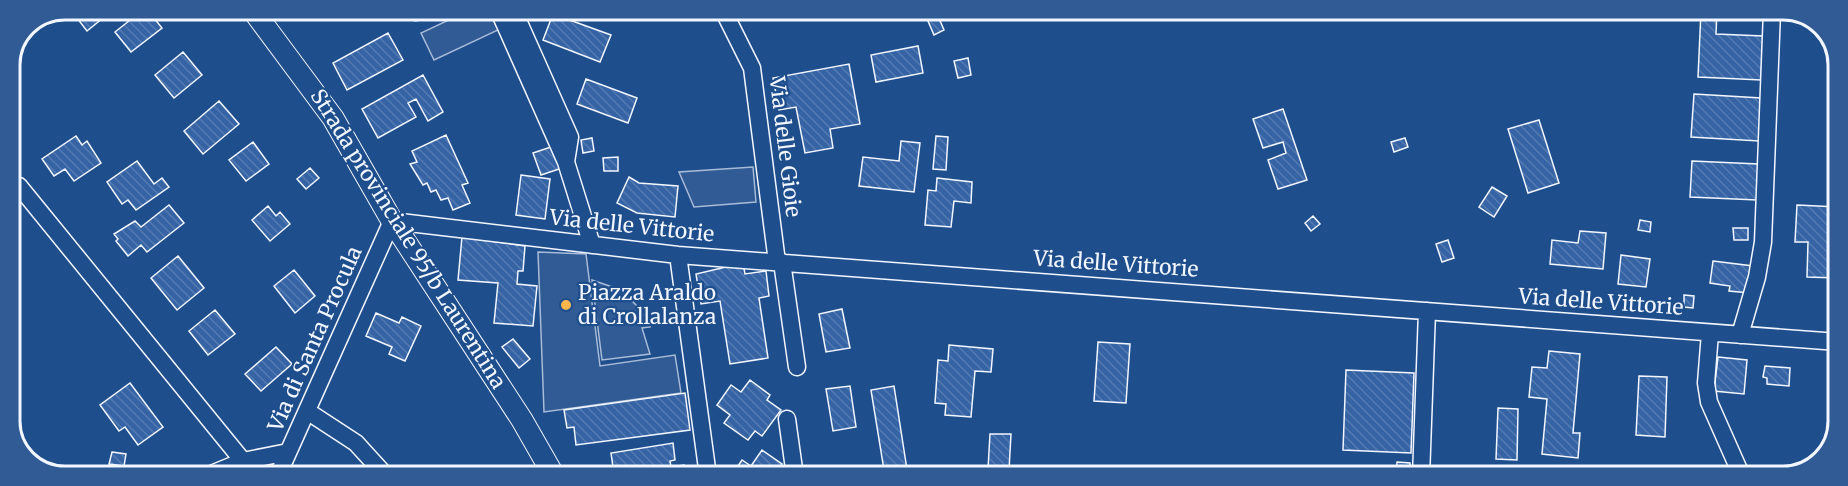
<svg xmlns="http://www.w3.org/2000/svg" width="1848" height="486" font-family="Merriweather,serif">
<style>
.built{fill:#305b95;stroke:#a8bbd7;stroke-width:1.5}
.building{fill:url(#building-back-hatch);stroke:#f2f6ff;stroke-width:1.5}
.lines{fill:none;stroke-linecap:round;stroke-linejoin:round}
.minor-casing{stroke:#f2f6ff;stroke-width:19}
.major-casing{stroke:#f2f6ff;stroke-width:23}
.minor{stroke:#1f4e8c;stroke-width:16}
.major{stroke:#1f4e8c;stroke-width:21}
.poi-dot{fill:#ffb74d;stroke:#1f4e8c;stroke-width:2}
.labels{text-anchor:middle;stroke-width:4.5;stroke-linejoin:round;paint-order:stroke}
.street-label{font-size:21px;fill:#f2f6ff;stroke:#1f4e8c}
.poi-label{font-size:21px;fill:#f2f6ff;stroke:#1f4e8c;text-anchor:start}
.rim{fill:none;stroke:#f2f6ff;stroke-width:3}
</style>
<defs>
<pattern id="building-back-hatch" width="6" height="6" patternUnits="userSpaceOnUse" patternTransform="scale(1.5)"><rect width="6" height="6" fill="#3563a3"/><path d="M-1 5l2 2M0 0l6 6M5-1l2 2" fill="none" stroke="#537ab1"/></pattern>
</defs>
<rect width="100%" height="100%" fill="#1f4e8c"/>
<path class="built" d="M472,9H488L498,30L434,60L421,33Z
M753,167L756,202L694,207L679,172Z
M538,252L586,254L600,366L675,355L681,393L544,412Z
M592,280L621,290L640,309L650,327L642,328L650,354L602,360Z"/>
<path class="building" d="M70,9H114L87,31Z
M144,9H147L162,28L131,52L115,32Z
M1701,11H1717L1716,34L1763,36L1761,80L1698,77Z
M553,14L611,35L600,62L543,40Z
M938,16L944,30L934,35L928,21Z
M388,33L403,60L347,90L333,63Z
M918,46L923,73L876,82L871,55Z
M183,52L202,75L174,98L155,75Z
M968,58L971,75L958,78L954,61Z
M849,64L860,124L830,129L833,148L805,153L796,107L779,110L773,78Z
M423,75L443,112L428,121L416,99L408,103L416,117L378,138L362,109Z
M586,79L637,98L628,123L577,104Z
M1694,94L1761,98L1759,141L1691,137Z
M219,101L239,124L203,154L184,131Z
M1283,109L1307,180L1278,189L1268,160L1286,153L1283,142L1263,148L1253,119Z
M1539,120L1559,183L1528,193L1508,129Z
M446,135L468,183L462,185L470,203L453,210L448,198L441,200L436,190L431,192L427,183L423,185L410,164L417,162L412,151Z
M76,136L82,145L87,141L101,163L74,181L65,169L54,176L42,159Z
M936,136L948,137L946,170L933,169Z
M592,138L594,151L583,153L581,140Z
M1405,138L1408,147L1394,152L1391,142Z
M901,141L920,143L914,192L859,186L863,157L899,161Z
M253,142L269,164L246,181L229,160Z
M554,146L562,168L541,175L533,153Z
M618,157V171H604L603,158Z
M137,161L154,184L162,178L169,187L136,210L128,200L122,204L107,182Z
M1692,161L1758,164L1757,200L1690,197Z
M310,168L319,178L306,189L297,179Z
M521,175L550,179L545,219L516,215Z
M629,177L639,183L678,186L675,217L637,213L617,203Z
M937,178L972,182L971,203L954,201L951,227L925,225L928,190L936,191Z
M1492,187L1507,196L1494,217L1479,207Z
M169,205L184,223L147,252L141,245L128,256L116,241L118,239L114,234L135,221L141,227Z
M1797,205L1838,207L1837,278L1807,277L1808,242H1795Z
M268,206L276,216L280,212L290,224L270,241L252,220Z
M1313,216L1320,224L1311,231L1305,223Z
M1640,220L1651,222L1650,232L1638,230Z
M1733,228H1748V240H1734Z
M1580,231L1606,233L1603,269L1550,264L1552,240L1578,243Z
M462,237L525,246L523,271H518L517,284L537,286L533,326L494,323L498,283L458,280Z
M1448,240L1454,258L1442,262L1436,244Z
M1621,255L1650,259L1646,287L1618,284Z
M178,256L204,288L177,310L151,278Z
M1713,261L1753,266L1750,293L1729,291L1730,286L1710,283Z
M743,263L745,274L766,271L769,296L759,298L768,358L730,364L720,301L701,304L696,274Z
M294,270L315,296L295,313L274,286Z
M1684,295L1694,296L1693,308L1684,307Z
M842,309L850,348L826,352L819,314Z
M215,310L235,334L208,355L189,331Z
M376,313L399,323L402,317L421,326L405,361L389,354L392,347L366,336Z
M513,339L530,359L519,368L502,347Z
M1098,342L1130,344L1126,403L1094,401Z
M949,345L993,349L991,372L975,371L971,417L945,415L946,404L935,403L938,360L948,361Z
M276,347L292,364L261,391L245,374Z
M1549,351L1580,354L1573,433H1580L1578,458L1542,454L1547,399L1529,397L1532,367L1547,368Z
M1718,357L1747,360L1744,394L1714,391Z
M1765,366L1790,368L1789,386L1767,384V378L1763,377Z
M1346,370L1414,373L1411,453L1343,450Z
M1639,376L1667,377L1665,437L1636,435Z
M750,380L770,395L767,400L781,410L762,436L755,431L748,440L724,423L730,415L717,405L731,385L741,392Z
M130,383L163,427L138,445L125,427L119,431L100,405Z
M850,386L856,427L833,431L826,389Z
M894,386L908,476H885L871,390Z
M685,393L690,430L576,445L574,427L567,428L564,410Z
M1498,408L1518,409L1517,460L1496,459Z
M990,434H1011L1009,470L988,469Z
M673,443L675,460L670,461L671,467L684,465L685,476H609L620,473L619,466L613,467L611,453Z
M762,450L782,464L776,473L781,476H731L742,460L751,466Z
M112,452L126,454L124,466L109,464Z
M1397,462L1410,463V477L1396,476Z"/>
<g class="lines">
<defs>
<path id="minor" d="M498,9L566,162L592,245
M513,9L570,137L566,162
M723,10L752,68L777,262
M416,12L422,9
M19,186L243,461
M678,255L708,476
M782,262L797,367
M1710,333L1706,383L1709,402L1740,472
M1740,335L1757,277L1763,242L1772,11
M307,411L356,443L386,476
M787,419L795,476
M209,475L243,461L288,452
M278,475L392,221L678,255L1838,342
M1421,477L1427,311"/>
<path id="major" d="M252,9L333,118L392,221L522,420L554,476"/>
</defs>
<use href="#minor" class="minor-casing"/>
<use href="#major" class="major-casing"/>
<use href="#minor" class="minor"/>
<use href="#major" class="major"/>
</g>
<circle class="poi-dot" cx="566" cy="305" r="6"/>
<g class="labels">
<g class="street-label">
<text transform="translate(785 147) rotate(83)" y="7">Via delle Gioie</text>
<text transform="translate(632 226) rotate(6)" y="7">Via delle Vittorie</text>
<text transform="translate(408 239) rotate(58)" y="7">Strada provinciale 95/b Laurentina</text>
<text transform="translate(1116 264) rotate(4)" y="7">Via delle Vittorie</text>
<text transform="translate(1601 302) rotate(4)" y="7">Via delle Vittorie</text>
<text transform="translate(315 339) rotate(-66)" y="7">Via di Santa Procula</text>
</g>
<g class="poi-label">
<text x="578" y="300">Piazza Araldo<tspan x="578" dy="24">di Crollalanza</tspan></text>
</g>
</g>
<path d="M0 0H1848V486H0ZM65 20H1783A45 45 0 0 1 1828 65V421A45 45 0 0 1 1783 466H65A45 45 0 0 1 20 421V65A45 45 0 0 1 65 20Z" fill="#305b95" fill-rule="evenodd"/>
<path class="rim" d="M65 20H1783A45 45 0 0 1 1828 65V421A45 45 0 0 1 1783 466H65A45 45 0 0 1 20 421V65A45 45 0 0 1 65 20Z"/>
</svg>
